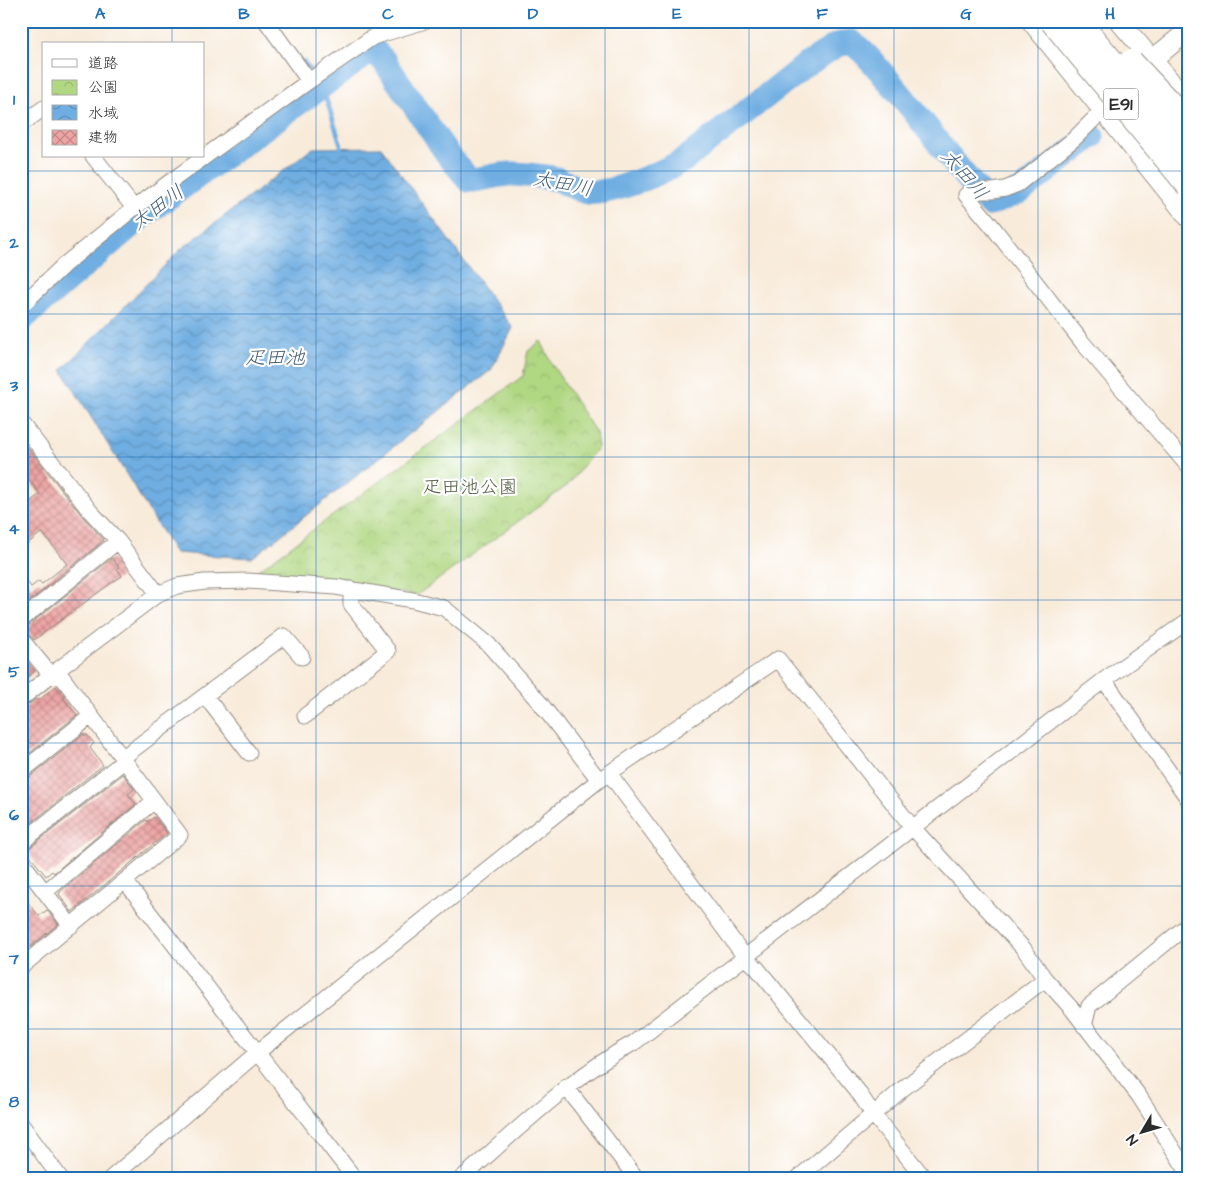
<svg xmlns="http://www.w3.org/2000/svg" width="1210" height="1200" font-family="'Architects Daughter','Klee One',sans-serif">
<style>
.park{fill:url(#park-crowns);stroke:#6e8156}
.water{fill:url(#water-waves);stroke:#4d6c86}
.lines{fill:none;stroke-linecap:round;stroke-linejoin:round}
.stream{stroke:#6faee2;stroke-width:4.5}
.river{stroke:#6faee2;stroke-width:25}
.building{fill:url(#building-cross-hatch)}
.minor-casing{stroke:#928b82;stroke-width:17}
.tertiary-casing{stroke:#928b82;stroke-width:21}
.minor{stroke:#fff;stroke-width:15}
.tertiary{stroke:#fff;stroke-width:19}
.trunk-bridge-casing{stroke:#928b82;stroke-width:26;stroke-linecap:butt}
.trunk-bridge{stroke:#fff;stroke-width:24}
.grid{fill:none;stroke:#1f6fb2;stroke-width:1;stroke-opacity:0.55}
.labels{text-anchor:middle;stroke-width:4.5;stroke-linejoin:round;paint-order:stroke}
.shield{fill:#fff;stroke:#6b6b6b;stroke-width:1}
.shield-label{font-size:18px;font-weight:bold;fill:#2b2b2b}
.park-label{font-size:19px;fill:#535f45;stroke:#fff}
.water-label{font-size:20px;font-style:italic;fill:#465f74;stroke:#fff}
.neatline{fill:none;stroke:#1f6fb2;stroke-width:2}
.grid-label{font-size:16px;text-anchor:middle;font-weight:bold;fill:#1f6fb2}
</style>
<defs>
<pattern id="park-crowns" width="20" height="18" patternUnits="userSpaceOnUse" patternTransform="scale(1.25)"><rect width="20" height="18" fill="#b0d782"/><path d="M2 6a3 3 0 1 1 6 0M12 15a3 3 0 1 1 6 0" fill="none" stroke="#98b970"/></pattern>
<pattern id="water-waves" width="16" height="10" patternUnits="userSpaceOnUse" patternTransform="scale(1.25)"><rect width="16" height="10" fill="#6faee2"/><path d="M0 5q4-4 8 0t8 0" fill="none" stroke="#5b8eb7"/></pattern>
<pattern id="building-cross-hatch" width="8" height="8" patternUnits="userSpaceOnUse" patternTransform="scale(1.25)"><rect width="8" height="8" fill="#eda5a4"/><path d="M0 0l8 8M0 8l8-8" fill="none" stroke="#c08786"/></pattern>
</defs>
<rect width="100%" height="100%" fill="#fff"/>
<filter id="ink" filterUnits="userSpaceOnUse"><feTurbulence type="fractalNoise" baseFrequency=".02" numOctaves="2"/><feDisplacementMap in="SourceGraphic" scale="10" xChannelSelector="R" yChannelSelector="G"/><feConvolveMatrix kernelMatrix="1 2 1 2 8 2 1 2 1" color-interpolation-filters="sRGB"/></filter>
<filter id="wash" filterUnits="userSpaceOnUse"><feTurbulence type="fractalNoise" baseFrequency=".0096" numOctaves="4" result="noise"/><feDisplacementMap in="SourceGraphic" scale="20" xChannelSelector="R" yChannelSelector="G"/><feGaussianBlur stdDeviation="1.12" result="paint"/><feColorMatrix in="noise" values="0 0 0 0 0 0 0 0 0 0 0 0 0 0 0 0 0 1.4 0 .05"/><feComposite in="paint" operator="in"/></filter>
<g filter="url(#wash)">
<rect width="100%" height="100%" fill="#f8ebda"/>
<path class="park" d="M541,341L553,366L596,433L598,447L568,485L417,595L253,574L523,376L528,351Z"/>
<path class="water" d="M381,147L513,328L491,370L252,558L175,553L62,370L180,250L313,148Z"/>
<g class="lines">
<path class="stream" d="M304,62L322,86L341,145L340,153"/>
<path class="river" d="M21,320L142,216L373,49L384,61L448,155L469,180C484,180 499,173 514,174C527,175 543,176 556,179C566,182 577,190 588,192C612,195 663,172 684,160L806,65L837,45L851,42C866,52 877,68 889,81C924,121 953,166 990,204L1021,191L1092,136"/>
</g>
<g id="blocks">
<path class="building" d="M26,445L83,517L104,540L21,608V574L31,587L39,581L42,584L67,564L42,532L21,549V509L40,494L21,470V449Z
M112,558L119,567L117,568L122,576L107,586L34,640L24,629Z
M21,654L35,671L21,682Z
M56,686L65,697L63,698L77,715L21,760V710L36,699L38,701Z
M84,734L85,736L87,735L94,743L90,748L103,765L21,831V781L27,779Z
M123,774L134,789L128,794L136,804L54,873L52,871L46,876L28,853L29,852L27,850Z
M154,817L167,833L72,912L59,894L60,892L146,820L148,822Z
M21,894L39,916L47,910L58,924L29,948L21,938Z"/>
</g>
</g>
<g filter="url(#ink)">
<use href="#blocks" fill-opacity="0" stroke="#928b82" stroke-width="1"/>
<g class="lines">
<defs>
<path id="minor" d="M266,21L309,81
M1111,102L1074,139L1018,184L1005,189L993,191H980L966,195L992,226L1082,342L1189,467
M21,124L44,108
M93,156L134,208
M21,306L64,265L134,208L309,81L373,37L425,21
M21,423L90,511L118,541L158,594
M21,620L118,541
M21,639L51,675L158,594L177,586L205,582L248,581L336,587L413,600L444,608L488,644L541,704L599,780
M1104,680L1189,800
M205,696L249,753
M21,699L51,675L62,677L180,835L21,967
M305,716L388,651L351,604V589
M122,758L284,636L302,657
M21,772L91,716
M609,773L745,957L756,967L857,1090L873,1114L925,1179
M21,843L124,761
M21,861L71,926
M125,881L355,1179
M45,892L154,801
M1084,1026L1089,1006L1189,924
M566,1087L637,1179
M21,1124L61,1179
M110,1179L258,1052L599,780L778,659L913,828L1024,949L1045,979L1072,1009L1139,1096L1189,1174
M461,1179C517,1130 570,1078 635,1042L1104,680L1189,620
M797,1179L905,1087L1045,979"/>
<path id="tertiary" d="M1031,21L1189,218
M1119,21L1189,103
M1152,60L1189,30"/>
</defs>
<use href="#minor" class="minor-casing"/>
<use href="#tertiary" class="tertiary-casing"/>
<use href="#minor" class="minor"/>
<use href="#tertiary" class="tertiary"/>
<defs>
<path id="trunk-bridge" d="M1052,21L1189,186
M1078,21L1182,145
M1131,62L1189,124"/>
</defs>
<use href="#trunk-bridge" class="trunk-bridge-casing"/>
<use href="#trunk-bridge" class="trunk-bridge"/>
</g>
</g>
<path class="grid" d="M172,21V44M316,21V1179M461,21V1179M605,21V1179M749,21V1179M894,21V1179M1038,21V1179M172,156V1179M21,171H1189M21,314H1189M21,457H1189M21,600H1189M21,743H1189M21,886H1189M21,1029H1189"/>
<g class="labels">
<rect class="shield" x="1103.5" y="88.5" width="35" height="31" rx="4"/>
<g class="shield-label">
<text x="1121" y="110">E91</text>
</g>
<g class="park-label">
<text x="470" y="493">疋田池公園</text>
</g>
<g class="water-label">
<text transform="translate(965 174) rotate(49)" y="7">太田川</text>
<text transform="translate(563 183) rotate(11)" y="7">太田川</text>
<text transform="translate(157 207) rotate(-37)" y="7">太田川</text>
<text x="275" y="364">疋田池</text>
</g>
</g>
<rect width="1210" height="1200" fill="none" stroke="#fff" stroke-width="55"/>
<rect x="42" y="42" width="162" height="115" fill="#ffffff" stroke="#aaaaaa"/>
<rect x="52" y="59" width="25" height="8" fill="#ffffff" stroke="#aaaaaa"/>
<text x="88" y="68" font-size="15" fill="#2b2b2b">道路</text>
<rect x="52" y="80" width="25" height="15" fill="url(#park-crowns)" stroke="#aaaaaa"/>
<text x="88" y="92" font-size="15" fill="#2b2b2b">公園</text>
<rect x="52" y="105" width="25" height="15" fill="url(#water-waves)" stroke="#aaaaaa"/>
<text x="88" y="118" font-size="15" fill="#2b2b2b">水域</text>
<rect x="52" y="130" width="25" height="15" fill="url(#building-cross-hatch)" stroke="#aaaaaa"/>
<text x="88" y="142" font-size="15" fill="#2b2b2b">建物</text>
<g transform="translate(1142 1132) rotate(232)" stroke="#ffffff" stroke-width="4" paint-order="stroke">
<path d="M0-4L9 19L0 12L-9 19Z" fill="#2b2b2b"/>
<text y="-8" font-size="14" font-weight="bold" text-anchor="middle" fill="#2b2b2b">N</text>
</g>
<rect x="28" y="28" width="1154" height="1144" class="neatline"/>
<g class="grid-label">
<text x="100" y="19">A</text>
<text x="244" y="19">B</text>
<text x="388" y="19">C</text>
<text x="533" y="19">D</text>
<text x="677" y="19">E</text>
<text x="822" y="19">F</text>
<text x="966" y="19">G</text>
<text x="1110" y="19">H</text>
<text x="14" y="105">1</text>
<text x="14" y="248">2</text>
<text x="14" y="391">3</text>
<text x="14" y="534">4</text>
<text x="14" y="677">5</text>
<text x="14" y="820">6</text>
<text x="14" y="964">7</text>
<text x="14" y="1107">8</text>
</g>
</svg>
